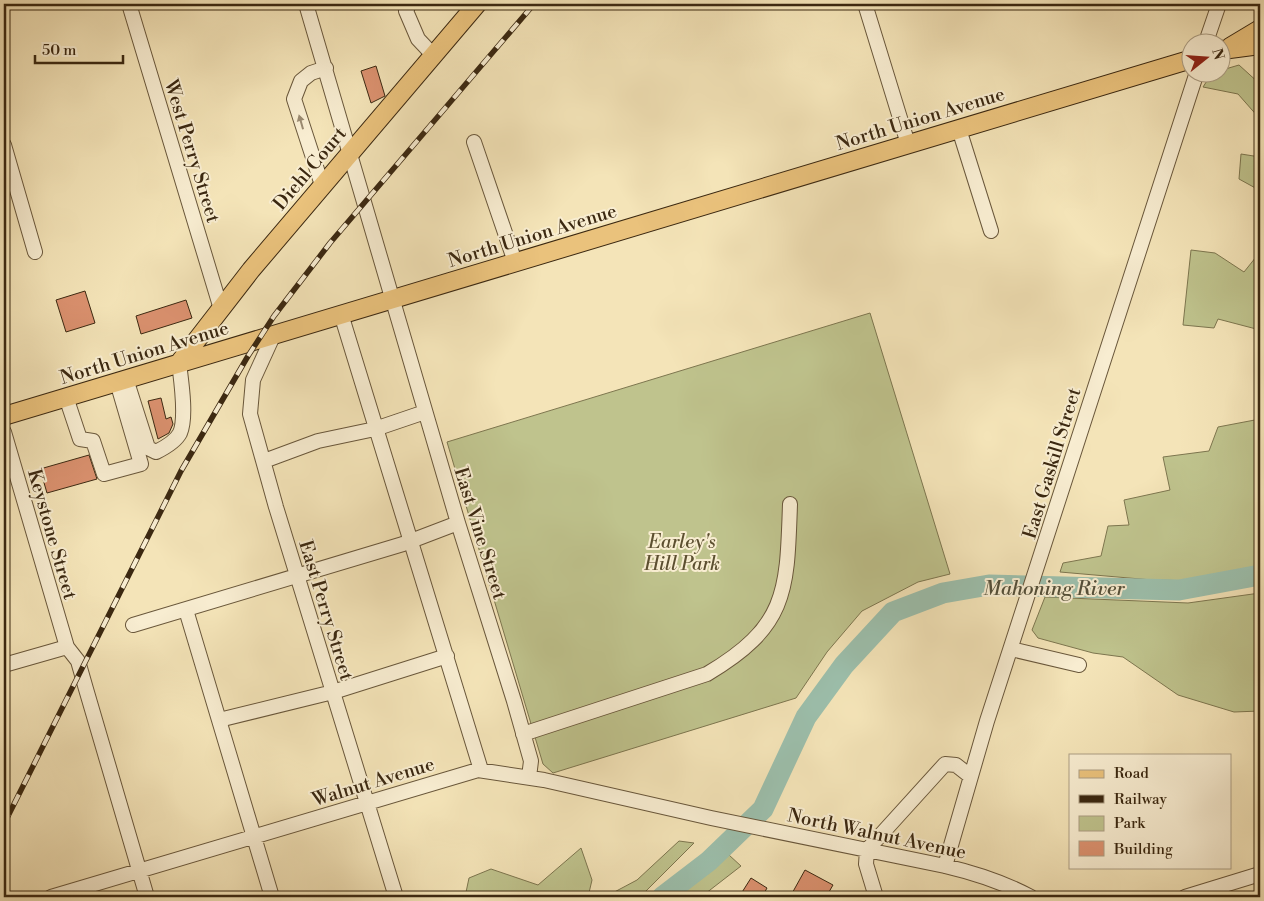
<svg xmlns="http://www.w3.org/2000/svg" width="1264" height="901" font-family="'Libre Bodoni',serif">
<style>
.green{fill:#bfc38d;stroke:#7d764f}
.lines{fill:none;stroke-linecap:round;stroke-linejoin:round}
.river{stroke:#9cbfac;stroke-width:21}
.building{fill:#db916f;stroke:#3b2811}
.minor-casing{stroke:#69573b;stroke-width:16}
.major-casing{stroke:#3b2811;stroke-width:20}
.minor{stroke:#f8edd1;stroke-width:14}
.major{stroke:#eac27c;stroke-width:18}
.rail-casing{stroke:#3b2811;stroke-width:5.5}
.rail{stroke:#f8edd1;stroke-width:4;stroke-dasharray:11;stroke-linecap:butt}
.oneway{fill:#9a8a71}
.labels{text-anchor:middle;stroke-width:4;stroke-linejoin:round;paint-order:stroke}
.street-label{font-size:19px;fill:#3b2811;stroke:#f8edd1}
.park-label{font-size:19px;font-style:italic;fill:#5c4f30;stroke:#f8edd1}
.water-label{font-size:20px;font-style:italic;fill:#534e38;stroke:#f8edd1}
</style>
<rect width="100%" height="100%" fill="#f4e4b8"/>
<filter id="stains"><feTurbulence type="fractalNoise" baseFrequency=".004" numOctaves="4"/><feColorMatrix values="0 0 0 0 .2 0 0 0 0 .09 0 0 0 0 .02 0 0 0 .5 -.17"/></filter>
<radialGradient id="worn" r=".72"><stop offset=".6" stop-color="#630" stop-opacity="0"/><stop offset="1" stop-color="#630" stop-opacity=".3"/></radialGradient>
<path class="green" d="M1239,65L1260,84V119L1238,94L1203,87L1212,73L1222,72V70Z
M1241,154L1260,157V198L1259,190L1239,179Z
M1191,250L1215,253L1244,272L1260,252V330L1218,319L1214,328L1183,325Z
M870,313L950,574L918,582L862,611L827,652L796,698L553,773L543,764L447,442Z
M1260,419V568L1197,581L1152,580L1060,572L1063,563L1101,556L1108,526L1129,525L1124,500L1170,490L1163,457L1209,451L1218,427Z
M1260,593V711L1234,712L1178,695L1123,657L1093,653L1038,638L1032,630L1045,597L1188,603Z
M679,841L694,843L640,897H605L637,880Z
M581,848L592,880L588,897H465L469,878L491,869L538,885Z
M729,855L741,866L701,897H676Z"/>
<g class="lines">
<path class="river" d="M662,897L709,861L763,809L806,717L844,665L893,612L943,593L989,585L1179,590L1260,575"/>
</g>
<path class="building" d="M376,66L385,96L371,103L361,71Z
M85,291L95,323L66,332L56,300Z
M186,300L192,318L141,334L136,316Z
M161,398L166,419L171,417L173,424L169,433L158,439L148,401Z
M89,455L97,479L47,493L40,469Z
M805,870L833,885L826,897H790Z
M751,878L767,888L762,897H739Z"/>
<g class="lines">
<defs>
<path id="minor" d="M129,4L221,309
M306,4L458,523L514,701L531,761L529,777
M409,4L406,11L418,39L434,56
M865,4L908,144
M1206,42L1219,4
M959,129L991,231
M474,142L515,262
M4,145L35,252
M322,185L294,99L301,81L311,73L326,68
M341,314L481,770
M274,334L253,380L250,414L276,507L396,897
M126,379L148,448L156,452C164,448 176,441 180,433C187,417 181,380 179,363
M66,397L80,439L93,441L104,474L141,464L117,382
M4,432L67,647L78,661L86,689L147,897
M264,461L318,441L375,429L425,412
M186,610L272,897
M133,625L403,544L458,523
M1011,649L1079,665
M4,665L67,647
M219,720L333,692L447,656
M523,734L707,674C788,626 787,591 790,504
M945,866L987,721L1197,72
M51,897L478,770L544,780L711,818L945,866C975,873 1003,882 1031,897
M876,897L866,864L867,850L945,764L956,765L970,776
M1185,897L1260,874"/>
<path id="major" d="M1230,47L1260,29
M1222,50L1260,45
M179,363L251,270L477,4
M4,416L1192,59"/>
</defs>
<use href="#minor" class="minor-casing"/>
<use href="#major" class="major-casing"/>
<use href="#minor" class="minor"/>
<use href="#major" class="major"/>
<defs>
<path id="rail" d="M4,824L181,471L248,356L274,316L330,243L534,4"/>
</defs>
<use href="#rail" class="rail-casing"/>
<use href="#rail" class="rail"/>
</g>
<defs><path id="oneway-solid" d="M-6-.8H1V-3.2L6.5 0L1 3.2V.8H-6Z" transform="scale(1.25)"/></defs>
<use class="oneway" href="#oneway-solid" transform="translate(301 122) rotate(-106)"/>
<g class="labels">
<g class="street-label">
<text transform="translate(920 118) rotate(-17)" y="7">North Union Avenue</text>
<text transform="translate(193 151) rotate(73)" y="7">West Perry Street</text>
<text transform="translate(309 168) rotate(-50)" y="7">Diehl Court</text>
<text transform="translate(532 235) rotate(-17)" y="7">North Union Avenue</text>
<text transform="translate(144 352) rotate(-17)" y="7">North Union Avenue</text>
<text transform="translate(1051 463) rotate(-73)" y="7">East Gaskill Street</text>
<text transform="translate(481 533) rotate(73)" y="7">East Vine Street</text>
<text transform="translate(53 534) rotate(74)" y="7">Keystone Street</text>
<text transform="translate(327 610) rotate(73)" y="7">East Perry Street</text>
<text transform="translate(373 781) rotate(-17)" y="7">Walnut Avenue</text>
<text transform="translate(877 833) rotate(12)" y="7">North Walnut Avenue</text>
</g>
<g class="park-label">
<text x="682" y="548">Earley's<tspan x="682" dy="22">Hill Park</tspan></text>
</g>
<g class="water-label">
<text x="1054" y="595">Mahoning River</text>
</g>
</g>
<rect width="1264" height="901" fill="none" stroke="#f4e4b8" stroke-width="20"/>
<rect x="5" y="5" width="1254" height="891" fill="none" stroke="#3b2811" stroke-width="2.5"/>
<rect x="10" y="10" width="1244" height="881" fill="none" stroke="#3b2811"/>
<rect x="1069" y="754" width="162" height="115" fill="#f8edd1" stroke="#ac9e84"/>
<rect x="1079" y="770" width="25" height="8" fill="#eac27c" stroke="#ac9e84"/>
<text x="1114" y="778" font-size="15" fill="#3b2811">Road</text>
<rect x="1079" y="795" width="25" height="8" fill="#3b2811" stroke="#ac9e84"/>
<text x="1114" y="804" font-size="15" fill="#3b2811">Railway</text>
<rect x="1079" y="816" width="25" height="15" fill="#bfc38d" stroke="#ac9e84"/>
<text x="1114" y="828" font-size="15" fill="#3b2811">Park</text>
<rect x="1079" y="841" width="25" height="15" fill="#db916f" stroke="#ac9e84"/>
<text x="1114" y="854" font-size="15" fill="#3b2811">Building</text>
<g transform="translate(1206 58) rotate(73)"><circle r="24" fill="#f8edd1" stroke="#ac9e84"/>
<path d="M0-4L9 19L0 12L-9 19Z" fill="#8f2418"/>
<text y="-8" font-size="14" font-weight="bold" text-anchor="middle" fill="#3b2811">N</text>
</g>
<path d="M35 55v8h88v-8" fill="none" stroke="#3b2811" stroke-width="2.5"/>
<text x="42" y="55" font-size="15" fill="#3b2811" stroke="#f8edd1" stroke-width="4" paint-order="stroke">50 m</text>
<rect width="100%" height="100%" filter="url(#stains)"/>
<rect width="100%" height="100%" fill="url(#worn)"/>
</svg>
